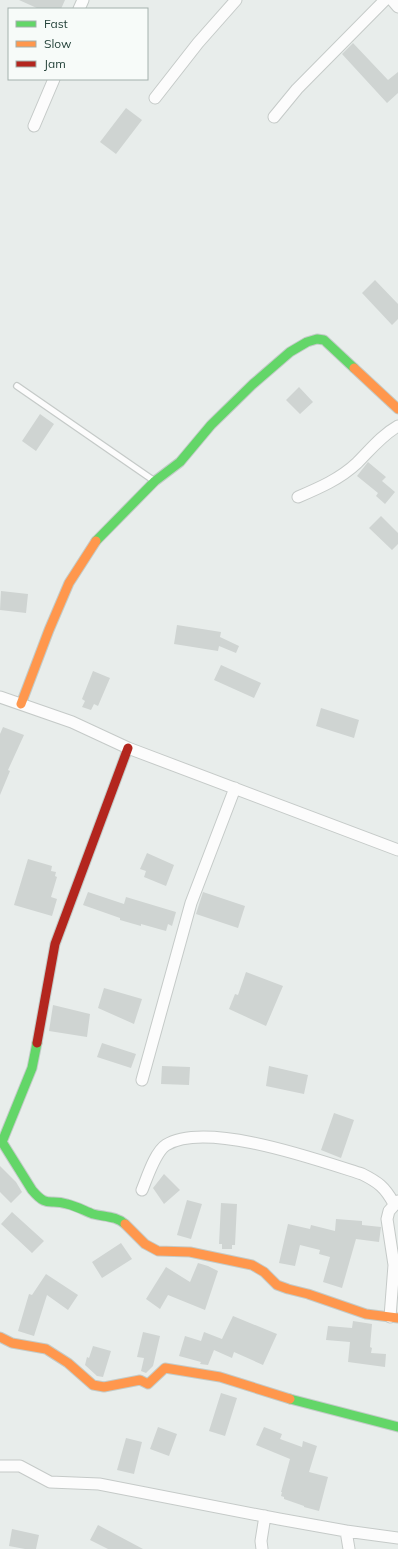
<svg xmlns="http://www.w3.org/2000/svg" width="398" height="1549" font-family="Mulish,sans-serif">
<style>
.building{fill:#cfd4d2}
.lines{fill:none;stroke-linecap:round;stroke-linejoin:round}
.lane-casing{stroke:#c5cac8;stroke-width:8}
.street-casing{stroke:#c5cac8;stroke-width:13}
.fast-casing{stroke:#c3cbc8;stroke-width:11}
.slow-casing{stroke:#c3cbc8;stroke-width:11}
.jam-casing{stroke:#c3cbc8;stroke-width:11}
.lane{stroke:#fcfcfc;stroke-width:5.5}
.street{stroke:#fcfcfc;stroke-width:11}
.fast{stroke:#63d668;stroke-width:9}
.slow{stroke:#ff974d;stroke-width:9}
.jam{stroke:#b3261e;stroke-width:9}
</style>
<rect width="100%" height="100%" fill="#e8edeb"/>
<path class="building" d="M19,0H65L61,9H39Z
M353,43L388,80L398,72V93L387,103L342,54Z
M126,108L142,120L116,154L100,142Z
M375,280L398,304V319L392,325L362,293Z
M299,387L313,402L300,414L286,400Z
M40,414L54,424L36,451L22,441Z
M368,462L386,477L382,481L395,492L385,504L376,496L378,493L357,476Z
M381,516L398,533V544L392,550L369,528Z
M1,591L28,594L26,613L0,610Z
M177,625L221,632L220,637L239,646L236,653L219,646L218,651L174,644Z
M221,665L261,683L254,698L214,680Z
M93,671L110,678L98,706L94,704L91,710L82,707L85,701L82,699Z
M321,708L359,720L354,738L316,726Z
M3,727L24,735L8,770L10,771L0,795V734Z
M147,853L174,865L166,886L144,877L146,871L140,869Z
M28,859L52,866L51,871L56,872L55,876L57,877L51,897L57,899L52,916L14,905Z
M88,892L124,904L126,897L176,912L172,926L168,924L166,931L141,924V926L120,920V918L83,905Z
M203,892L245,906L238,928L196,914Z
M246,972L283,986L266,1026L229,1009L235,994L238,995Z
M104,988L142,999L134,1024L98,1008Z
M53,1005L90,1014L87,1037L49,1031Z
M102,1043L136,1054L131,1068L97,1057Z
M162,1066L190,1067L189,1085L161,1084Z
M269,1066L308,1075L304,1094L266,1086Z
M334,1113L354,1120L341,1158L321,1150Z
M0,1166L16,1182L22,1192L11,1203L0,1192Z
M164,1174L180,1190L164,1204L153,1188Z
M187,1200L202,1204L191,1239L177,1235Z
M221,1203L237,1204L235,1245H232V1249H222V1244H219Z
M12,1212L44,1241L32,1253L1,1224Z
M336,1219L362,1221V1225L381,1227L379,1242L356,1239L342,1288L323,1282L330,1257L319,1254L320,1250L300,1245L295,1266L279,1263L288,1224L310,1229L311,1225L335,1231Z
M121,1243L132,1259L102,1278L92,1262Z
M198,1263L208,1266L218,1271L205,1310L168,1295L160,1309L146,1299L166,1267L190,1282Z
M46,1274L78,1295L68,1310L47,1295L34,1336L18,1331L29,1294L32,1295Z
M233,1316L277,1334L263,1365L234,1352L232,1358L214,1350L208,1365L200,1364L201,1362L179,1356L185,1336L201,1341L204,1332L222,1339Z
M353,1321L372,1324L370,1347L372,1348L371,1353L386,1354L385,1367L348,1362L350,1342L326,1340L328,1326L352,1328Z
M143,1332L160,1336L153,1366L146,1373L141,1371L144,1358L137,1357Z
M93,1346L111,1351L103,1377L97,1376L85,1365L87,1357L89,1358Z
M221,1393L237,1398L225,1436L209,1431Z
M158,1427L177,1434L169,1456L150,1449Z
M264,1427L282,1434L280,1439L302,1447L303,1441L317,1446L309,1472L328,1477L319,1511L304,1507V1506L284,1499V1497L281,1496L282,1492H281L290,1459L256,1445Z
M126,1438L142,1442L134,1474L117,1470Z
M98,1525L143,1549H108L90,1540Z
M12,1529L39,1535L36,1549H25L9,1546Z"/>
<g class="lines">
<defs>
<path id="lane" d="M17,386L153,480"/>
<path id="street" d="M392,0L398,7
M79,9L83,0
M155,98L198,43L236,0
M274,117L297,89L385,0
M34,126L54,79
M298,497C319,488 340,479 357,463C370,450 382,435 398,426
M0,697L72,722L128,748L398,850
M142,1080L191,903L235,788
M142,1190C147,1178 155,1152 166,1145C206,1120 318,1160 362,1174C378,1182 385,1187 394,1204
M390,1317L394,1265L387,1219L389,1211L398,1201
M0,1466H20L50,1482L99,1484L279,1519L346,1531
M262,1549L261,1541L265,1516
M349,1549L346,1531L398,1538"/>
<path id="fast" d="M96,541L155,481L180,462L211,425L253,384L290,352L307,342L317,339L324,340L354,368
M37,1043L32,1068L2,1142L32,1190C48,1209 49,1198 67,1204C76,1206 85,1211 93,1214C105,1217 116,1216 125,1224
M290,1399L398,1427"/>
<path id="slow" d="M354,368L398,409
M21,704L49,630L69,583L96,541
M125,1224L145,1244L158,1251L190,1252L252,1265L264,1272L277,1285L288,1289L308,1294L366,1314L398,1318
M0,1337L12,1343L46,1349L68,1363L93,1385L104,1387L140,1380L148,1384L165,1368L220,1377L290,1399"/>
<path id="jam" d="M37,1043L55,944L128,748"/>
</defs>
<use href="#lane" class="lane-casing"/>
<use href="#street" class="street-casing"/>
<use href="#fast" class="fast-casing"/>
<use href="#slow" class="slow-casing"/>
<use href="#jam" class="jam-casing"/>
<use href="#lane" class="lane"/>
<use href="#street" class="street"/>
<use href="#fast" class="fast"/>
<use href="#slow" class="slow"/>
<use href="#jam" class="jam"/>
</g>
<rect x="8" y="8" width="140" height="72" fill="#f7fbf9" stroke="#a3b1ad"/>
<rect x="16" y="21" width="20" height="6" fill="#63d668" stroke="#a3b1ad"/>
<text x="44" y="28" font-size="12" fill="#24423a">Fast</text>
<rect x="16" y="41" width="20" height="6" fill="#ff974d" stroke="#a3b1ad"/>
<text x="44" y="48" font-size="12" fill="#24423a">Slow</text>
<rect x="16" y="61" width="20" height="6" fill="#b3261e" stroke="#a3b1ad"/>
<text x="44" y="68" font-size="12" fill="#24423a">Jam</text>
</svg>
